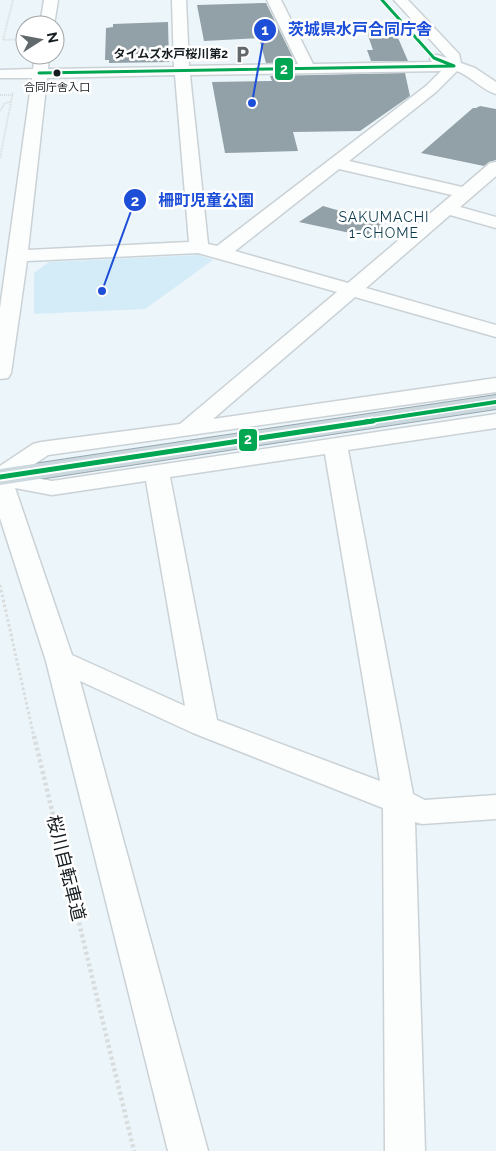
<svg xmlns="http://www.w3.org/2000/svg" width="496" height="1151" font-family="Raleway,'Noto Sans JP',sans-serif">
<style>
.green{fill:#d4ecf8}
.building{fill:#92a0a7}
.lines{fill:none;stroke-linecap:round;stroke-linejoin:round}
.minor-casing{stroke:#cbd2d6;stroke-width:3}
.highway-casing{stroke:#97a7af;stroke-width:2}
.path-far2{stroke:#d8dcdd;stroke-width:2;stroke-dasharray:1 1;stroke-linecap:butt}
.path-far1{stroke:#d8dcdd;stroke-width:3;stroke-dasharray:2.5 2.5;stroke-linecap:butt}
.path{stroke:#d8dcdd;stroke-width:4.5;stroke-dasharray:3 3;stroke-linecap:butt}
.minor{fill:#fcfefe;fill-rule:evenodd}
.highway{fill:#cbd8de;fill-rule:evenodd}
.bus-1-far2-casing{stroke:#fff;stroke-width:5}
.bus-1-far1-casing{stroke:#fff;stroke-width:7}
.bus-1-casing{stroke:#fff;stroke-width:9}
.bus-1-far2{stroke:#00a651;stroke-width:3}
.bus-1-far1{stroke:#00a651;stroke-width:4}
.bus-1{stroke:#00a651;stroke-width:5}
.bus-dot{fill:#161d21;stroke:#fff;stroke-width:2}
.labels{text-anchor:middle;stroke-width:5;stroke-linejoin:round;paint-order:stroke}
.far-bus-label{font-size:11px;fill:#161d21;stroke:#fff}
.far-poi-label{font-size:12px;font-weight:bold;fill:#161d21;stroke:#fff;text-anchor:end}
.far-neighbourhood-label{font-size:14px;letter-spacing:1px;fill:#0c3b4f;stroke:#fff}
.near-street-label{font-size:18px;fill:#161d21;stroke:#fff}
.leader{fill:none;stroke:#1d4ed8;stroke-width:2}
.callout-dot{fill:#1d4ed8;stroke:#fff;stroke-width:2}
.mark-label{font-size:15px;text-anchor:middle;font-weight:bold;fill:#fff}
.callout-label{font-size:16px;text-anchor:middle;font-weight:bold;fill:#1d4ed8;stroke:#fff;stroke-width:5;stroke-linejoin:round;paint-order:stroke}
.line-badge{stroke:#fff;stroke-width:2}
.badge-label{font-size:14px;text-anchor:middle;font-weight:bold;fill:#fff}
</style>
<rect width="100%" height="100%" fill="#ecf5f9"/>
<path class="green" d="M199,255L213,260L145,309L34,314V273L49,262Z"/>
<path class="building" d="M266,3L295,62L266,63L259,38L204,41L197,5Z
M168,22L169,62L109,63V60H105L106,28L113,27V24Z
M364,24H392L408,61H371L367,50H373Z
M405,73L410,96L360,131L293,132L298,151L225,153L212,82L272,81L270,76Z
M480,106L496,109V160L489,162L484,166L421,153L473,108H476Z
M323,206L382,223L378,239L299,222Z"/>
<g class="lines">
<defs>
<path id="minor" d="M44,0H58L54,25H40Z
M172,0H186L189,66L298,64L267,0H281L313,64L432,62L430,59L432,56L437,55L447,58L394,0H408L459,54L461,63L475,68L496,82V94C482,90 471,76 457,71L436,92L349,161L462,187L490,163L496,162V176L460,207L496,217V228L450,215L366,288L496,325V337L355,297L213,419L496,378V392L48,455L19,475L52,481L496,414V428L348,450L413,794L425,800L496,795V819L422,824L415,822L425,1151H385L383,808L193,733L80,681L208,1151H168L46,661L0,518V466L33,444L41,442L180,424L337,292L198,253L27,261L11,373L8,378L0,379V308L32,78H0V70L33,69L35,55H49L48,69L174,67ZM441,71L426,86L217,246L208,244L190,75ZM175,75L189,242L28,250L47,78ZM339,169L452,195L348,283L235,251ZM325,454L380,781L217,720L170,477ZM146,481L185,706L72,655L15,488L52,495Z"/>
<path id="highway" d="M496,395V409L0,485V469Z"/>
</defs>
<use href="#minor" class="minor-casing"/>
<use href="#highway" class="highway-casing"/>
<path class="path-far2" d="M13,0L3,40L24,39
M22,49L25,32
M0,95H13
M0,111L5,103L11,102
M0,158L13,92"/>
<path class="path-far1" d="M0,585L34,737"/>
<path class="path" d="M34,736L134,1151"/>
<use href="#minor" class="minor"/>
<use href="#highway" class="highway"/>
<defs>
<path id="bus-1-far2" d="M382,0L434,58L454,66
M39,73L454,66"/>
<path id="bus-1-far1" d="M364,422L496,402"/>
<path id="bus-1" d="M0,477L373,421"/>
</defs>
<use href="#bus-1-far2" class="bus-1-far2-casing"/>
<use href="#bus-1-far1" class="bus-1-far1-casing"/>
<use href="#bus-1" class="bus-1-casing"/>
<use href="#bus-1-far2" class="bus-1-far2"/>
<use href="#bus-1-far1" class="bus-1-far1"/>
<use href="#bus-1" class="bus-1"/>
</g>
<defs>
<symbol id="parking-bare" viewBox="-9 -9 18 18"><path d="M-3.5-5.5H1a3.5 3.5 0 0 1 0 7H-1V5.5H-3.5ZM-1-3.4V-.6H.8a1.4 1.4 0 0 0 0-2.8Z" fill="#61696d" stroke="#fff" stroke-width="2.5" paint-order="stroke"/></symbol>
</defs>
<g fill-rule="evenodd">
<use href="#parking-bare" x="230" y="42" width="25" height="25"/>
</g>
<circle class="bus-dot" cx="57" cy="73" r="4.5"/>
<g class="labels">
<g class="far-bus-label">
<text x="57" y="91">合同庁舎入口</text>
</g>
<g class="far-poi-label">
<text x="228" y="58">タイムズ水戸桜川第2</text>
</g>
<g class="far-neighbourhood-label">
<text x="384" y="222">SAKUMACHI<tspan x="384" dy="16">1-CHOME</tspan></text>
</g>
<g class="near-street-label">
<text transform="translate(66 868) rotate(76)" y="6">桜川自転車道</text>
</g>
</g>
<path class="leader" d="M252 103L265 30M102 291L135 200"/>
<g class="callout-dot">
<circle cx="252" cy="103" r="5"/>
<circle cx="102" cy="291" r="5"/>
<circle cx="265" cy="30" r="12"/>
<circle cx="135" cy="200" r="12"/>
</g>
<g class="mark-label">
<text x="265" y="35">1</text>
<text x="135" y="206">2</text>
</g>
<g class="callout-label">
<text x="360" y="35">茨城県水戸合同庁舎</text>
<text x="206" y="206">柵町児童公園</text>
</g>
<g class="line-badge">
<rect x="274" y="57" width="20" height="24" rx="5" fill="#00a651"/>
<rect x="238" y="428" width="20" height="24" rx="5" fill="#00a651"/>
</g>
<g class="badge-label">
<text x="284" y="74">2</text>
<text x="248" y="444">2</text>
</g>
<g transform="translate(40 40) rotate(79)"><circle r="24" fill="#ffffff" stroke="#a2a5a6"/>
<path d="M0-4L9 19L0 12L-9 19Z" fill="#61696d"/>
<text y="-8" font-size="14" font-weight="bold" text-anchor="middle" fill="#161d21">N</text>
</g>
</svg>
